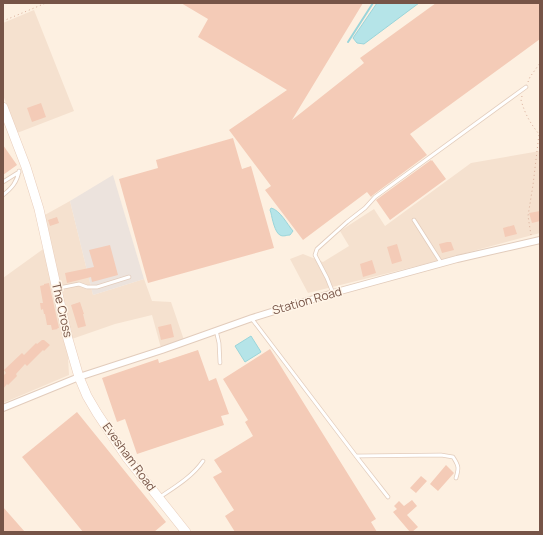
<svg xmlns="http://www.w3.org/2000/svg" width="543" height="535" font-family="Manrope,sans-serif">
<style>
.residential{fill:#f5e1cf}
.industrial{fill:#ece3dd}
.water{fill:#b5e4e8;stroke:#9ad5da}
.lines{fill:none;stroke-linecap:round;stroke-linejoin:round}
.stream{stroke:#9ad5da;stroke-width:2}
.building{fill:#f4cbb7}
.service-casing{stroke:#e2ccbc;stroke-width:4.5}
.minor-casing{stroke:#e2ccbc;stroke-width:8}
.secondary-casing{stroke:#e9cebc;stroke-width:10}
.path{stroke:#d9ae9a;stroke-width:1;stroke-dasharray:1 3;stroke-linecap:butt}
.service{stroke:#fff;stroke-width:3}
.minor{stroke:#fff;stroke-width:6}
.secondary{stroke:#fff;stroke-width:9}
.labels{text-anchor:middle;stroke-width:3;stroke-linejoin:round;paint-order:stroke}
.street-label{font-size:12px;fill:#765447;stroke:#fff5e8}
</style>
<rect width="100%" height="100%" fill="#fdf0e1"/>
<path class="residential" d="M34,10L74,111L17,133L3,95V23Z
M540,151V233L421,265L308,293L290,259L303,254L323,262L349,246L340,231L374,209L385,226L471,163Z
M70,201L93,295L144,279L152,301L171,302L184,340L161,348L152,315L115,324L69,340L43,216Z
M46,247L67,340L69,375L3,403V278Z"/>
<path class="industrial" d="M113,175L144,279L93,295L70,201Z"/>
<path class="water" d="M377,3H419L364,44L357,43L353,38Z
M271,208C280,210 287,224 293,231L290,235C287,235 283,237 280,235C275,233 272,218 271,213L270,210Z
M251,336L261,352L245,362L235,346Z"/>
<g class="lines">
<path class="stream" d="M348,42L373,3"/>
</g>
<path class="building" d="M181,3H363L292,120L364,63L360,58L436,3H540V39L410,134L427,155L373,195L371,197L367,192L303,240L265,190L271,186L229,130L287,90L198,37L208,19Z
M41,103L46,117L32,122L27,108Z
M233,138L242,169L251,166L274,248L148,283L119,179L158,168L156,160Z
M3,145L17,165L3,175Z
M431,160L432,161V160L446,179L390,220L376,200Z
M540,211V221L532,223L529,213Z
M57,217L59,223L50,226L48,220Z
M514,225L517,234L505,237L503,228Z
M447,242H451L454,250L442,253L439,244Z
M397,244L402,261L392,264L387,247Z
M110,245L118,275L92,282L91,277L67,283L65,273L94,267L89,250Z
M372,260L376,273L363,277L360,264Z
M49,283L59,328H57L58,329L52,330L51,325H47L45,314H44L43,309L41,310L40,303H43L40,286L44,285V284Z
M80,302L84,314H83L86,326L78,328L71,305Z
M171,324L174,337L161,340L158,327Z
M42,340H44L50,345L44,351L43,350L27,366L25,364L16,374L17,376L8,385L7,384L3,389V376L6,373L4,370L22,353L24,355L36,343L37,344Z
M270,349L376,519L371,522L377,532H235L225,516L234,510L213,477L222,472L214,460L253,436L245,422L248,420L223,379Z
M198,350L209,381L216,378L229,414L221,416L224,425L137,454L125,419L117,422L102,378L158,359L159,363Z
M77,412L166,522L154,532H83L22,457Z
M446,465L454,473L438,491L430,484Z
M421,476L427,481L416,493L410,488Z
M412,500L417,506L407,515L418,527L412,532H410L393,512L397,509L394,506L399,501L404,506Z
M3,507L25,532H3Z"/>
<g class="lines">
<defs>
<path id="service" d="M3,182L19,172
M3,195C12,188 17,182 19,171
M414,220L442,264
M59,288L79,284L87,287H97L129,277
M333,293L327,278L315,255L317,249L347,222L365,208L375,197L526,87
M252,319L356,456L388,497
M216,330L219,343L220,363
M356,456L441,455L453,457C459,466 459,468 456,478
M160,497C175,487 193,476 203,461"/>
<path id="minor" d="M3,408L79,377L162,350L252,318L333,293L457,259L540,240"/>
<path id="secondary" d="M3,107L26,167L39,209L68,339L79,377L87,396L97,413L127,458L186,532"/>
</defs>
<use href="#service" class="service-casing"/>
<use href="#minor" class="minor-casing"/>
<use href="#secondary" class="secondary-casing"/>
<path class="path" d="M3,21L46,3
M528,82L530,77L540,63
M522,96L521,100C525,114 530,123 539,134L533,185L528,216L531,235"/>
<use href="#service" class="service"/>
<use href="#minor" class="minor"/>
<use href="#secondary" class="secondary"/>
</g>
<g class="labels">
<g class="street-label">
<text transform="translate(307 301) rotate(-16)" y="4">Station Road</text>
<text transform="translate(62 310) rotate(77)" y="4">The Cross</text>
<text transform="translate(129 457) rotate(54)" y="4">Evesham Road</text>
</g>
</g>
<rect width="543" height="535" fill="none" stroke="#765447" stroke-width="8"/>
</svg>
